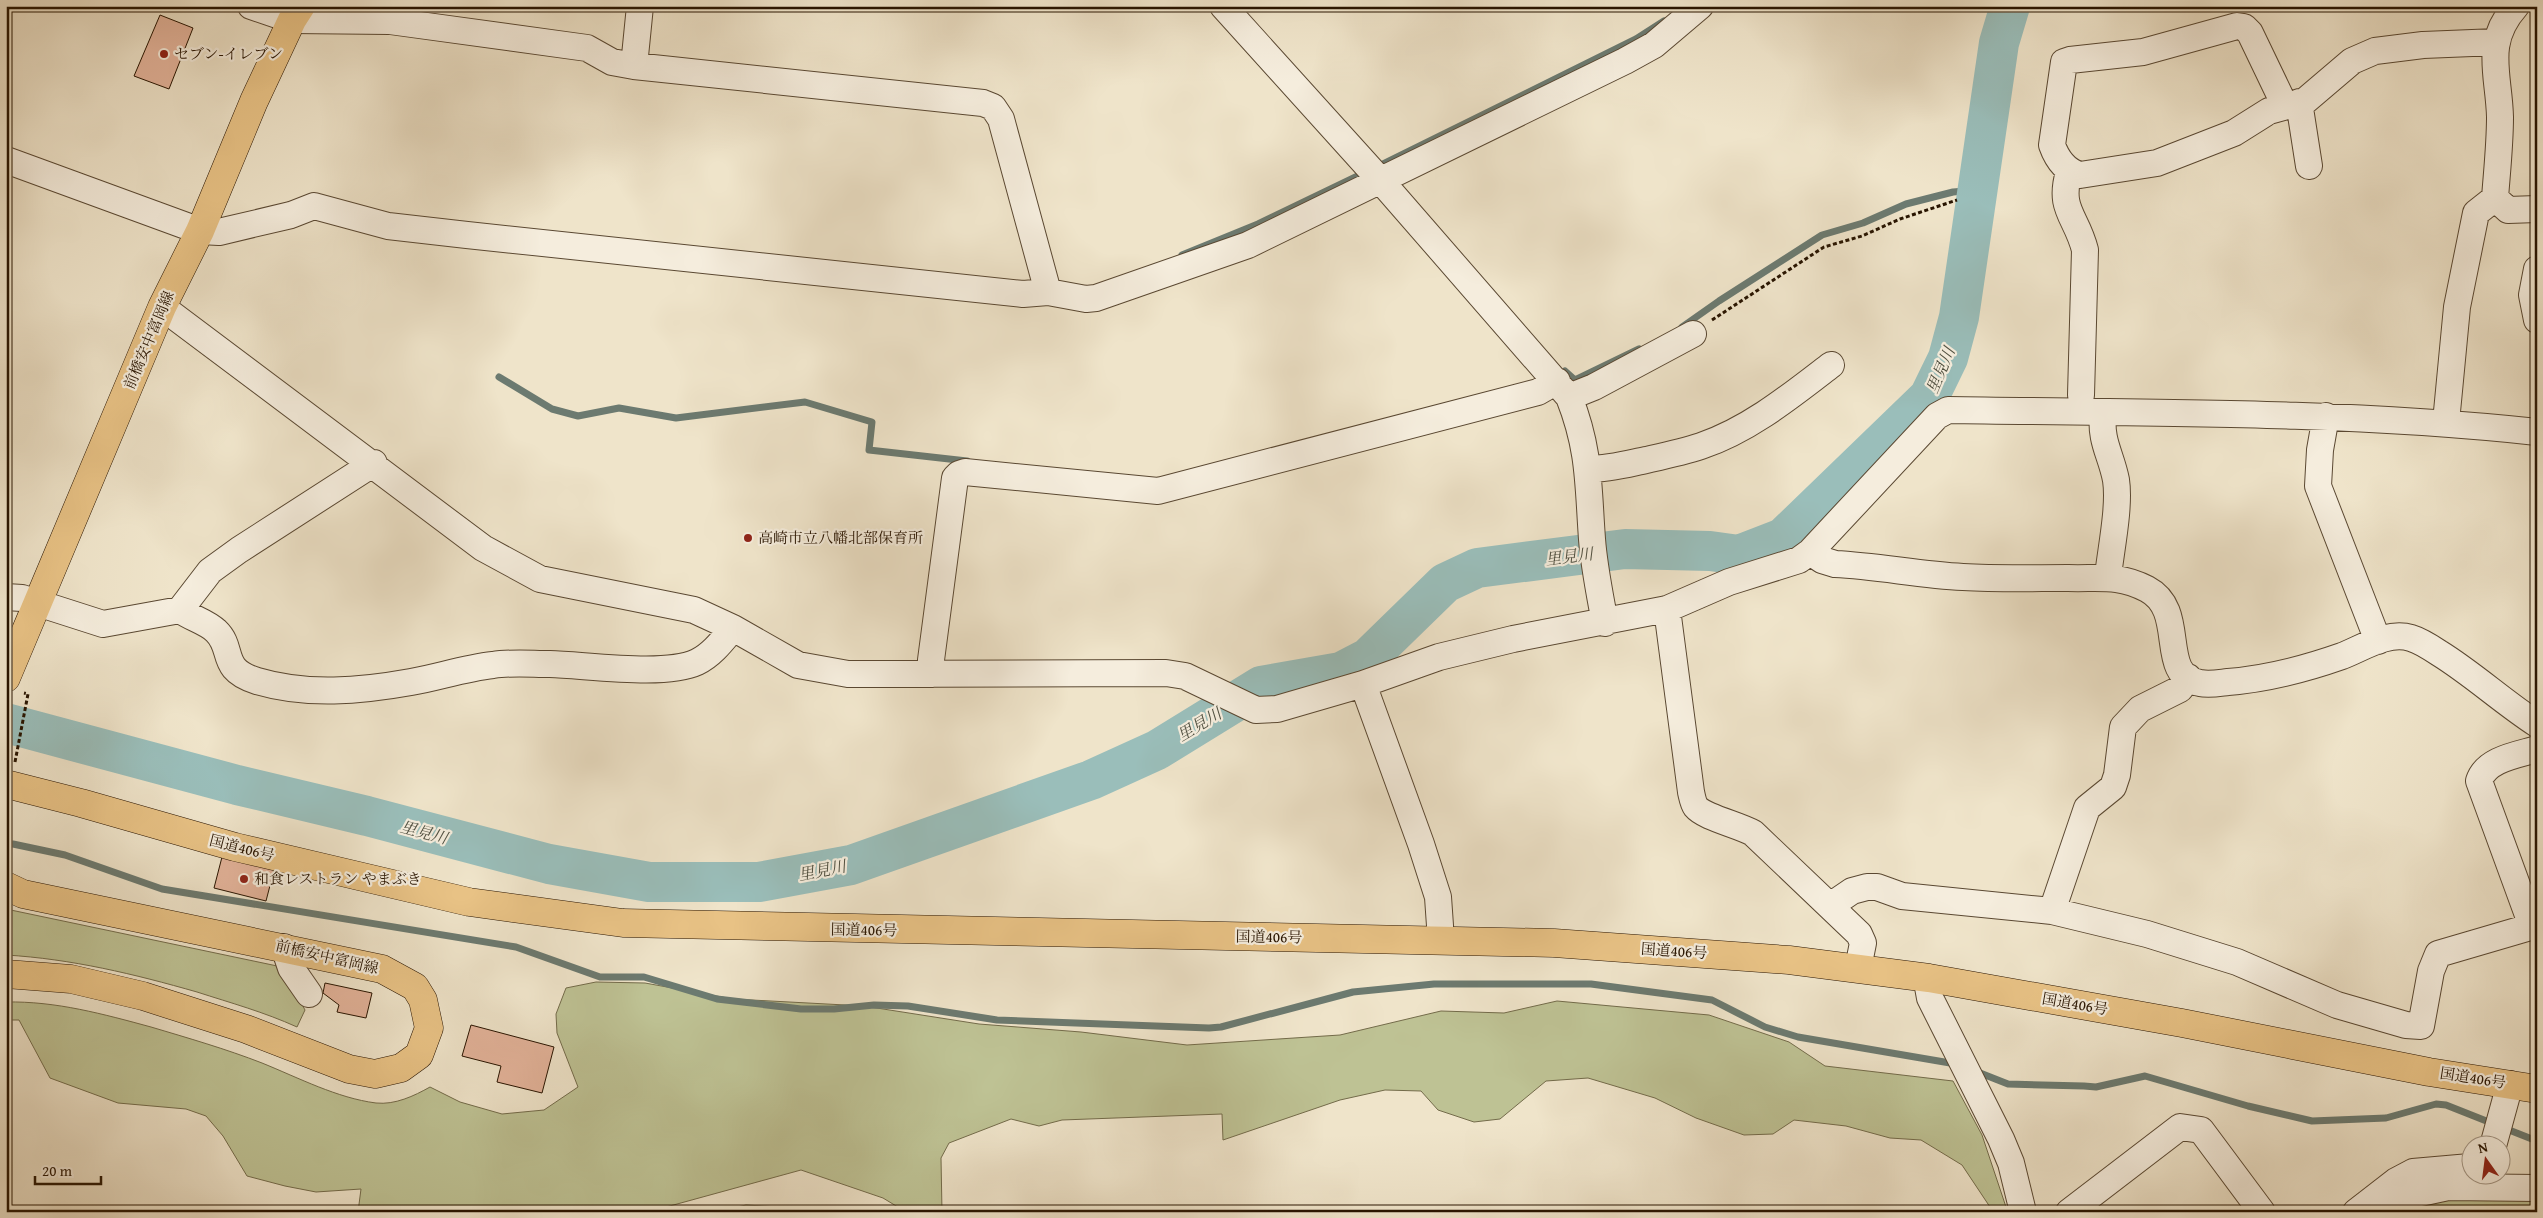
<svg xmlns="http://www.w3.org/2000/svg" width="2543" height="1218" font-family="'Gentium Book Plus','Noto Serif JP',serif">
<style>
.green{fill:#bec294;stroke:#736b4a}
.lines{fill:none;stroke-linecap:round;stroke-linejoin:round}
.stream{stroke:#6c7a70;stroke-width:7}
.river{stroke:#9abeba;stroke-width:40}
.building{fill:#e3b39a;stroke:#281400}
.minor-casing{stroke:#5a4832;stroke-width:28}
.major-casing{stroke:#281400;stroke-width:29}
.highway-casing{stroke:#281400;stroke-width:29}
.path{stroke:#281400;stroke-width:3;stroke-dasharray:4 2.5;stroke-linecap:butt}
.minor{stroke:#f5eddd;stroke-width:26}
.major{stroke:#e8c285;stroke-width:28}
.highway{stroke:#e8c285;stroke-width:28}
.poi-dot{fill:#8f2418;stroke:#f5eddd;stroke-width:2}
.labels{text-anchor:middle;stroke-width:4.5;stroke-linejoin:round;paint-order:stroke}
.poi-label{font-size:15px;fill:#281400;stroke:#f5eddd;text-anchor:start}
.street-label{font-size:15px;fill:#281400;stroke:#f5eddd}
.water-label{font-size:16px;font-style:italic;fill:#505041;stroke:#f5eddd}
</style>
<rect width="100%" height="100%" fill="#efe4ca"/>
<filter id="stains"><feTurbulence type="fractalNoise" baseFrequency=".004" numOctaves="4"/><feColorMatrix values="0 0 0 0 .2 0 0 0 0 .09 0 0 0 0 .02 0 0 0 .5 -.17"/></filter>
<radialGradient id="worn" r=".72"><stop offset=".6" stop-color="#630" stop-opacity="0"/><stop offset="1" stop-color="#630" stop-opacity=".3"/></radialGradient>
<path class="green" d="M6,909L282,967L305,1010L297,1027C264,1012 231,1003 197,992C134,974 72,959 6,955Z
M596,982L645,983L733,999L864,1006L979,1024L1081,1032L1187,1045L1340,1035L1441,1011L1504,1013L1557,1001L1709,1015L1789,1042L1825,1066L1953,1081L1982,1135L2007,1210H1992L1962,1165L1921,1140L1890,1138L1846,1126L1794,1120L1773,1134L1744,1135L1696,1118L1655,1098L1588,1078L1546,1081L1500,1119L1474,1122L1438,1110L1421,1091L1385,1090L1340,1100L1223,1140L1222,1114L1062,1120L1039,1126L1011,1119L949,1143L941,1158L942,1212H906L883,1198L801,1170L648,1212H358L361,1189L316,1192L285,1186L247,1176L223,1136L206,1116L186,1109L118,1103L50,1078L19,1020H6V1002C56,1001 103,1014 151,1027C188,1038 226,1049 262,1063C299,1078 337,1098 376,1103C395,1105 414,1096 430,1087L460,1102L502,1114L544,1110L578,1087L557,1033L556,1014L566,988Z
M2537,1188V1212H2397L2436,1192Z
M746,1205L830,1210L836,1212H715Z"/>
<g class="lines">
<path class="stream" d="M1375,168L1636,39L1664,21
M1182,255L1258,224L1366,172
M1682,327L1719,301L1822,235L1863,223L1906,204L1953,192L1977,190
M1565,371L1575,380L1639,349
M499,377L552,409L578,416L619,408L676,418L805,402L872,422L869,450L967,461
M13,844L65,855L162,889L516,947L600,977H644L717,999L801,1009H834L874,1005L908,1006L997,1020L1209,1028L1221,1027L1353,992L1434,984H1591L1712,1000L1765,1027L1798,1037L1956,1064
M1975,1071L2008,1084L2084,1086L2096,1087L2145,1076L2248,1106L2312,1121L2386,1118L2436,1104L2446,1105L2494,1124
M2504,1128L2537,1141"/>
<path class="river" d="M6,723L237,785L367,816L549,864L649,882H759L851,865L1091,780L1157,750L1261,686L1341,672L1368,658L1445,583L1477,568L1625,549L1710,551L1739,555L1783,538L1929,397L1948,358L1959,317L1999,43L2010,6"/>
</g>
<path class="building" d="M160,15L193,28L169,89L134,76Z
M222,857L274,870L266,901L214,888Z
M325,983L372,993L366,1018L337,1012L339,1005L323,993Z
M471,1025L554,1047L542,1093L497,1082L501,1066L462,1056Z"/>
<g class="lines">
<defs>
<path id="minor" d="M251,6L292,20L390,21L587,48L612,62L634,66L983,103L993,107L1001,119L1048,292
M1223,6L1381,181L1569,397C1590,450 1588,485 1592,539C1594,567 1600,595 1605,623
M2516,6C2483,43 2499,74 2500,117C2500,144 2497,171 2495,198L2508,210L2537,209
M634,66L640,6
M2299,102L2309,166
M2285,106L2250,33L2244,27L2237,26L2143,52L2070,60L2064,62L2052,145C2057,159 2066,171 2080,175L2157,163L2234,133L2269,111L2305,101L2352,61L2375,51L2423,45L2497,42
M6,160L200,231L219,232L291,215L314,206L388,226L467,235L1023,294L1048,292L1086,299L1096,298L1248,245L1625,61L1654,45L1700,6
M2069,172C2058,210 2076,215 2085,250L2081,395
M2537,269L2532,295L2537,320
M162,307L483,548L540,579L694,610L733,628L798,665L848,674L1166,673L1185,676L1256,710L1277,709L1363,684L1439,657L1513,639L1667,609L1729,582L1799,560L1810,552L1937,416L1948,410C2145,413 2341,411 2537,432
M1569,397L1594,387L1693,334
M2103,413C2100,442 2111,454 2116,480C2120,506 2111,549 2108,576
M2326,416L2320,450L2318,486L2378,641
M2446,422L2457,307L2476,213L2495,198
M1589,469C1609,469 1627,464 1646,460C1664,456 1683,452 1701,446C1749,430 1792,395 1831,365
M1810,552L1822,560L1835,564C1878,566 1920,575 1963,577C1998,579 2033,578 2068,578C2099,579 2118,574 2147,589C2189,611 2156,675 2200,683C2209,685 2219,683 2228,682C2267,679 2305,669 2342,656C2363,648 2387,631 2411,638C2421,641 2430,647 2439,653C2473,674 2503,702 2537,724
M6,597L22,598L103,624L180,610L210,571L239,550L374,463
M1667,609L1691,792C1692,796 1693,803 1696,807C1704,817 1739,825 1753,833L1859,934L1863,943L1858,968
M180,610C191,618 207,622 216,631C235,649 218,669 257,681C307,696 361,691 411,682C439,677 465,668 493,665C511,662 532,664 550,664C587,665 665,677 697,662C712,655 723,640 733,628
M932,674L931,660L955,478L959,474L965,472L1158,491L1538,392L1557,381
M1363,684L1421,844L1438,897L1441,940
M1830,906L1852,891L1867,887H1877L1902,896L2052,911L2147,934L2237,962L2337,1005L2406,1025L2421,1026L2431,971L2438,954L2537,925
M2052,911L2087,808L2113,787L2117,775L2123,727L2140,709L2180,689L2188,677
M2532,926L2479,781C2486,759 2517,755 2537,749
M284,947L291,968L309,994
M1929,978L1928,987L1930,998L2001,1139L2011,1163L2023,1212
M2493,1146L2510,1084
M2069,1212L2180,1127L2201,1130L2262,1212
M2356,1212L2396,1181L2413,1172L2470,1167
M2388,1212L2411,1195L2448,1187L2537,1188"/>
<path id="major" d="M6,678L162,307L200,231L254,101L292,20L301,6
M6,886L23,894L382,969L415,987L423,1000L429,1028L419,1055L401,1068L375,1074L349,1069L246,1029L143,996L71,979L6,974"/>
<path id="highway" d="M6,784L81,803L235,847L469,902L623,923L1554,943L1789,960L1929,978L2182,1023L2429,1072L2537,1089"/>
</defs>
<use href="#minor" class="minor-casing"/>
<use href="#major" class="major-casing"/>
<use href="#highway" class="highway-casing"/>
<path class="path" d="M1712,320L1824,247L1862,236L1900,219L1957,200
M15,762L28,694L24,693"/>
<use href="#minor" class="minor"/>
<use href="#major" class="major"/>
<use href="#highway" class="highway"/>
</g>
<g class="poi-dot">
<circle cx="164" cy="54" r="5"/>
<circle cx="748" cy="538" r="5"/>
<circle cx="244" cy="879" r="5"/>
</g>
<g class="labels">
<g class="poi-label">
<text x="174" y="59">セブン-イレブン</text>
<text x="758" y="543">高崎市立八幡北部保育所</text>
<text x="254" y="884">和食レストラン やまぶき</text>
</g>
<g class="street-label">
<text transform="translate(149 340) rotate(-67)" y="5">前橋安中富岡線</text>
<text transform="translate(242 848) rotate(14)" y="5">国道406号</text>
<text transform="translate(864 930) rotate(1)" y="5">国道406号</text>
<text transform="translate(1269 937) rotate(1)" y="5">国道406号</text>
<text transform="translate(1674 951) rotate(4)" y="5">国道406号</text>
<text transform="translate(327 957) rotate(13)" y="5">前橋安中富岡線</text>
<text transform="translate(2075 1004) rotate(10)" y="5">国道406号</text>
<text transform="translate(2473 1078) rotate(9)" y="5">国道406号</text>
</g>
<g class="water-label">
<text transform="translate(1940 370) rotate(-67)" y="6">里見川</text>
<text transform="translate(1569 556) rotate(-7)" y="6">里見川</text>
<text transform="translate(1199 724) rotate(-31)" y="6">里見川</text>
<text transform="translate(424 832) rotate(15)" y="6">里見川</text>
<text transform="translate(822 870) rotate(-11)" y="6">里見川</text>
</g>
</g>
<rect width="2543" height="1218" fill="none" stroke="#efe4ca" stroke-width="25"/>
<rect x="8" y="8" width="2528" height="1203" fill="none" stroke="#281400" stroke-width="2.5"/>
<rect x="12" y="12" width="2518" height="1193" fill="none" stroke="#281400"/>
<g transform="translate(2486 1160) rotate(346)"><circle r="24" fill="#f5eddd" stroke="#a39685"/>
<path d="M0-4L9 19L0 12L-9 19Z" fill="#8f2418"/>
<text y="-8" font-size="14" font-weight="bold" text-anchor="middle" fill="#281400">N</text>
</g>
<path d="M35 1176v8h66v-8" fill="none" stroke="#281400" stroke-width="2.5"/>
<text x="42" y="1176" font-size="15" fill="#281400" stroke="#f5eddd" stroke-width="4" paint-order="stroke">20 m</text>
<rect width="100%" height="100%" filter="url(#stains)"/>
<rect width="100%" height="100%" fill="url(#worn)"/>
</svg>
